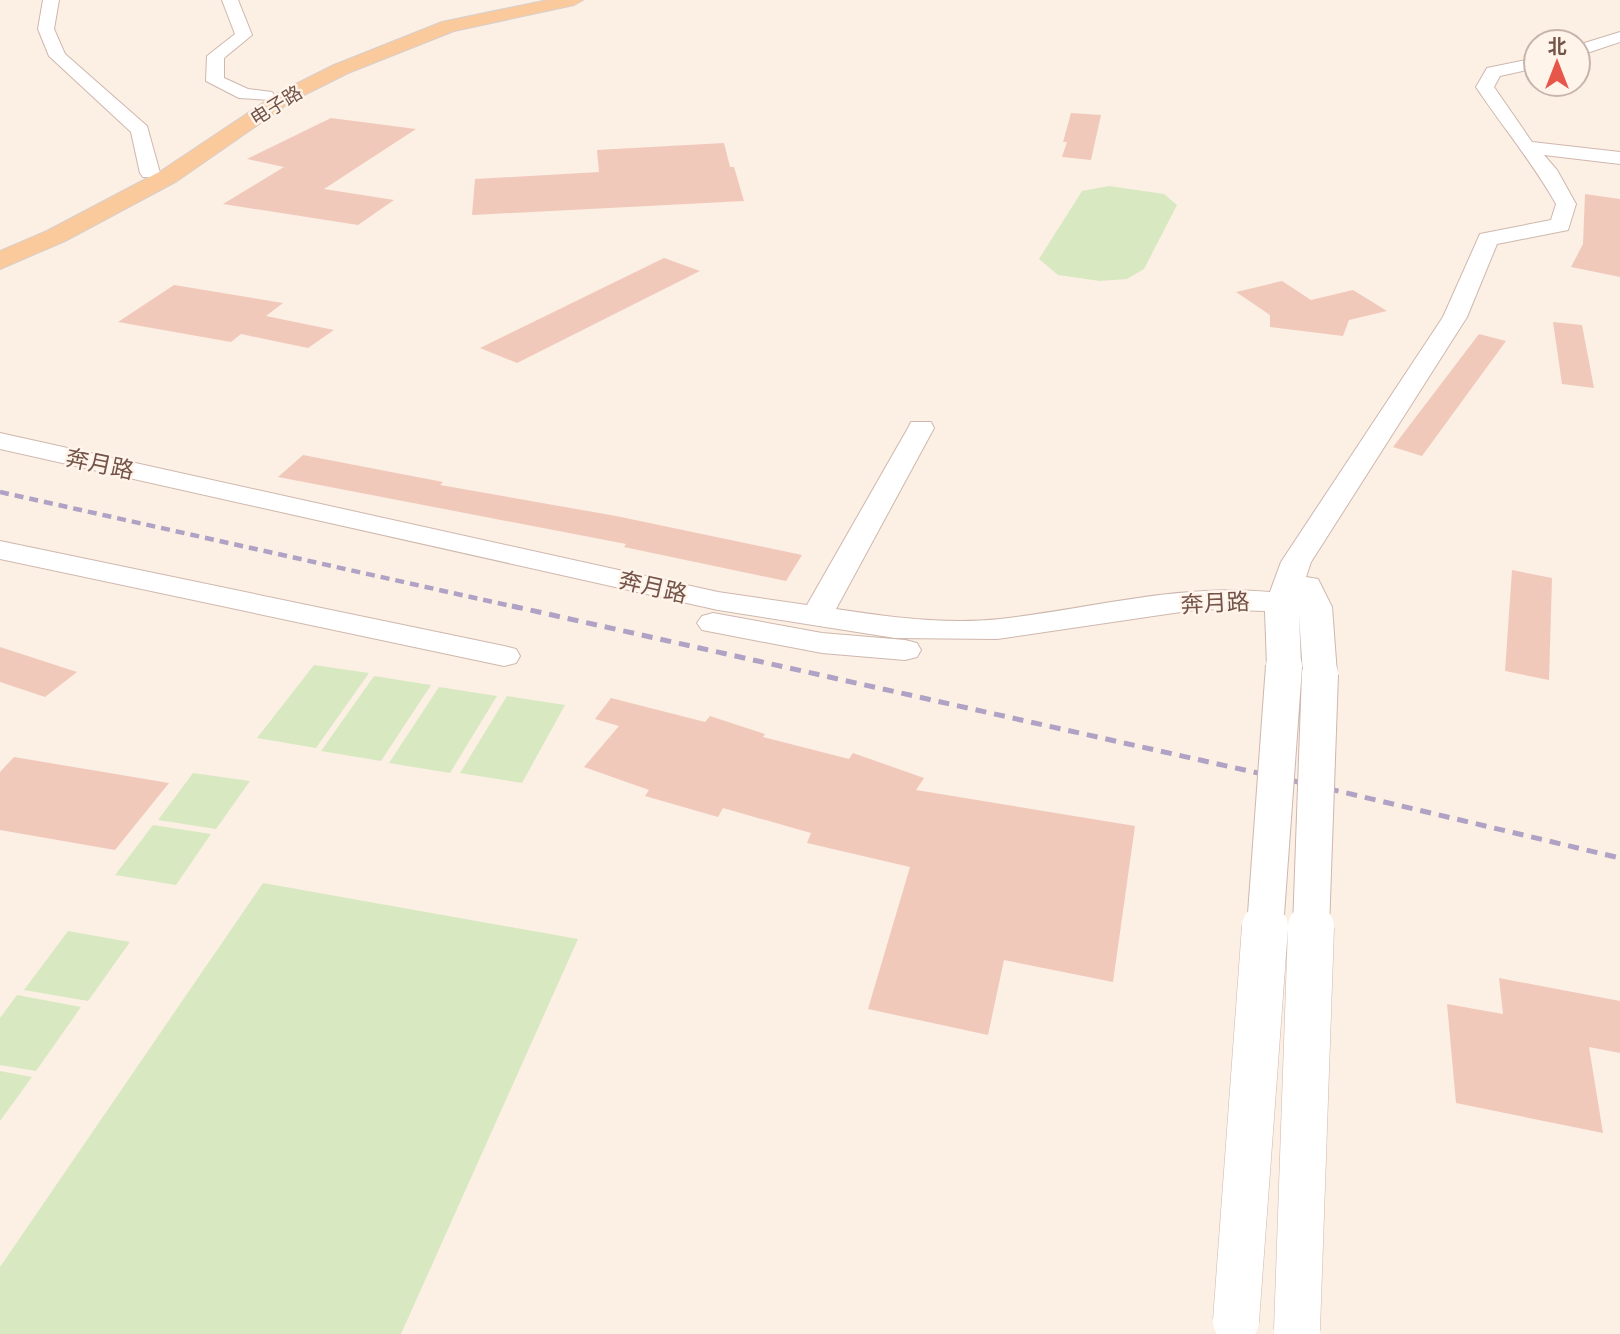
<svg xmlns="http://www.w3.org/2000/svg" width="1620" height="1334" font-family="Cabin,'Noto Sans SC',sans-serif">
<style>
.green{fill:#d8e9c2}
.building{fill:#f1c9bb}
.lines{fill:none;stroke-linecap:round;stroke-linejoin:round}
.minor-casing{stroke:#cfb7ad;stroke-width:2}
.major-casing{stroke:#d8cfcc;stroke-width:2}
.minor{fill:#fff;fill-rule:evenodd}
.major{fill:#faca9c;fill-rule:evenodd}
.rail-far1{stroke:#b0a2c5;stroke-width:4.5;stroke-dasharray:9 6;stroke-linecap:butt}
.rail{stroke:#b0a2c5;stroke-width:5;stroke-dasharray:11 8;stroke-linecap:butt}
.minor-bridge-far1-casing{stroke:#cfb7ad;stroke-width:38;stroke-linecap:butt}
.minor-bridge-casing{stroke:#cfb7ad;stroke-width:47;stroke-linecap:butt}
.minor-bridge-far1{stroke:#fff;stroke-width:36}
.minor-bridge{stroke:#fff;stroke-width:46}
.labels{text-anchor:middle;stroke-width:5;stroke-linejoin:round;paint-order:stroke}
.far-street-label{font-size:19px;fill:#745349;stroke:#fff4ea}
.street-label{font-size:23px;fill:#745349;stroke:#fff4ea}
</style>
<rect width="100%" height="100%" fill="#fcefe4"/>
<path class="green" d="M1109,186L1164,194L1177,205L1144,269L1127,279L1100,281L1058,275L1039,259L1082,191Z
M314,665L369,673L316,748L257,738Z
M374,676L431,685L381,761L321,751Z
M439,687L497,696L450,773L389,763Z
M507,696L565,705L522,783L460,773Z
M193,773L250,781L216,829L158,820Z
M153,825L211,834L176,885L115,875Z
M263,883L578,939L401,1334H0V1267Z
M68,931L130,942L88,1001L24,990Z
M17,995L81,1007L36,1071L0,1065V1018Z
M0,1071L32,1077L0,1121Z"/>
<path class="building" d="M1071,113L1101,115L1091,160L1062,157L1067,142H1063Z
M331,118L416,129L324,189L394,200L358,225L223,204L284,167L247,159Z
M724,143L730,167H734L744,201L472,215L475,179L599,172L597,150Z
M1585,194L1620,199V277L1571,267L1583,244Z
M664,258L700,271L517,363L480,348Z
M1282,281L1311,300L1353,290L1387,311L1349,320L1343,336L1270,327V315L1236,292Z
M174,285L283,303L266,316L334,330L308,348L241,334L231,342L118,322Z
M1553,322L1582,325L1594,388L1562,384Z
M1479,334L1506,341L1422,456L1393,447Z
M303,455L443,482L440,485L616,516L802,555L786,581L624,547L626,544L278,477Z
M1512,570L1552,578L1549,680L1505,671Z
M0,647L77,672L45,697L0,682Z
M611,698L705,722L710,716L765,734L763,737L849,759L853,753L924,778L916,790L1135,826L1113,982L1004,960L988,1035L868,1009L910,867L807,843L811,833L723,808L718,817L645,796L649,790L584,767L619,726L595,719Z
M14,757L169,783L115,850L0,830V772Z
M1499,978L1620,1001V1053L1589,1047L1603,1133L1456,1103L1447,1004L1503,1014Z"/>
<g class="lines">
<defs>
<path id="minor" d="M43,0H59L54,29L65,54L147,126L160,173L157,177H143L140,173L131,132L49,56L38,29Z
M222,0H238L252,35L224,58V78L248,89L272,92L275,96L272,100L239,98L206,81L207,56L235,34Z
M1620,32V42L1578,56V45Z
M1536,58V68L1500,76L1494,87L1532,142L1620,152V164L1544,155L1557,170L1576,204L1568,230L1497,244L1467,317L1311,562L1306,577L1318,579L1332,607L1337,674L1332,681L1320,685L1308,681L1303,674L1299,615L1301,666L1296,673L1284,676L1272,673L1267,666L1265,611L1201,609L997,639L895,638L718,610L0,449V433L718,592L807,605L908,428L911,422H931L934,428L836,609C889,617 946,625 1000,619C1089,609 1180,583 1270,592L1281,562L1443,317L1480,234L1551,220L1556,204C1533,163 1502,126 1476,87L1487,68Z
M0,541L504,646L516,649L520,656L516,663L504,666L0,559Z
M713,613L822,633L905,640L917,643L921,650L917,657L905,660L822,653L702,630L697,623L702,616Z"/>
<path id="major" d="M548,0H583L574,5L454,31L348,73L292,101L177,181L65,241L0,269V251L47,231L161,171L278,93L334,65L442,22Z"/>
</defs>
<use href="#minor" class="minor-casing"/>
<use href="#major" class="major-casing"/>
<use href="#minor" class="minor"/>
<use href="#major" class="major"/>
<path class="rail-far1" d="M0,492L520,608"/>
<path class="rail" d="M512,606L1334,790L1620,858"/>
<defs>
<path id="minor-bridge-far1" d="M1265,928L1284,666
M1311,928L1320,674"/>
<path id="minor-bridge" d="M1236,1321L1265,927
M1297,1330L1311,927"/>
</defs>
<use href="#minor-bridge-far1" class="minor-bridge-far1-casing"/>
<use href="#minor-bridge" class="minor-bridge-casing"/>
<use href="#minor-bridge-far1" class="minor-bridge-far1"/>
<use href="#minor-bridge" class="minor-bridge"/>
</g>
<g class="labels">
<g class="far-street-label">
<text transform="translate(276 105) rotate(-32)" y="7">电子路</text>
</g>
<g class="street-label">
<text transform="translate(100 464) rotate(12)" y="8">奔月路</text>
<text transform="translate(653 587) rotate(13)" y="8">奔月路</text>
<text transform="translate(1215 603) rotate(-3)" y="8">奔月路</text>
</g>
</g>
<g transform="translate(1557 63)"><circle r="33" fill="#fff4ea" stroke="#c7b4aa" stroke-width="2"/>
<path d="M0-5L12 26L0 18L-12 26Z" fill="#e65649"/>
<text y="-10" font-size="19" font-weight="bold" text-anchor="middle" fill="#745349">北</text>
</g>
</svg>
